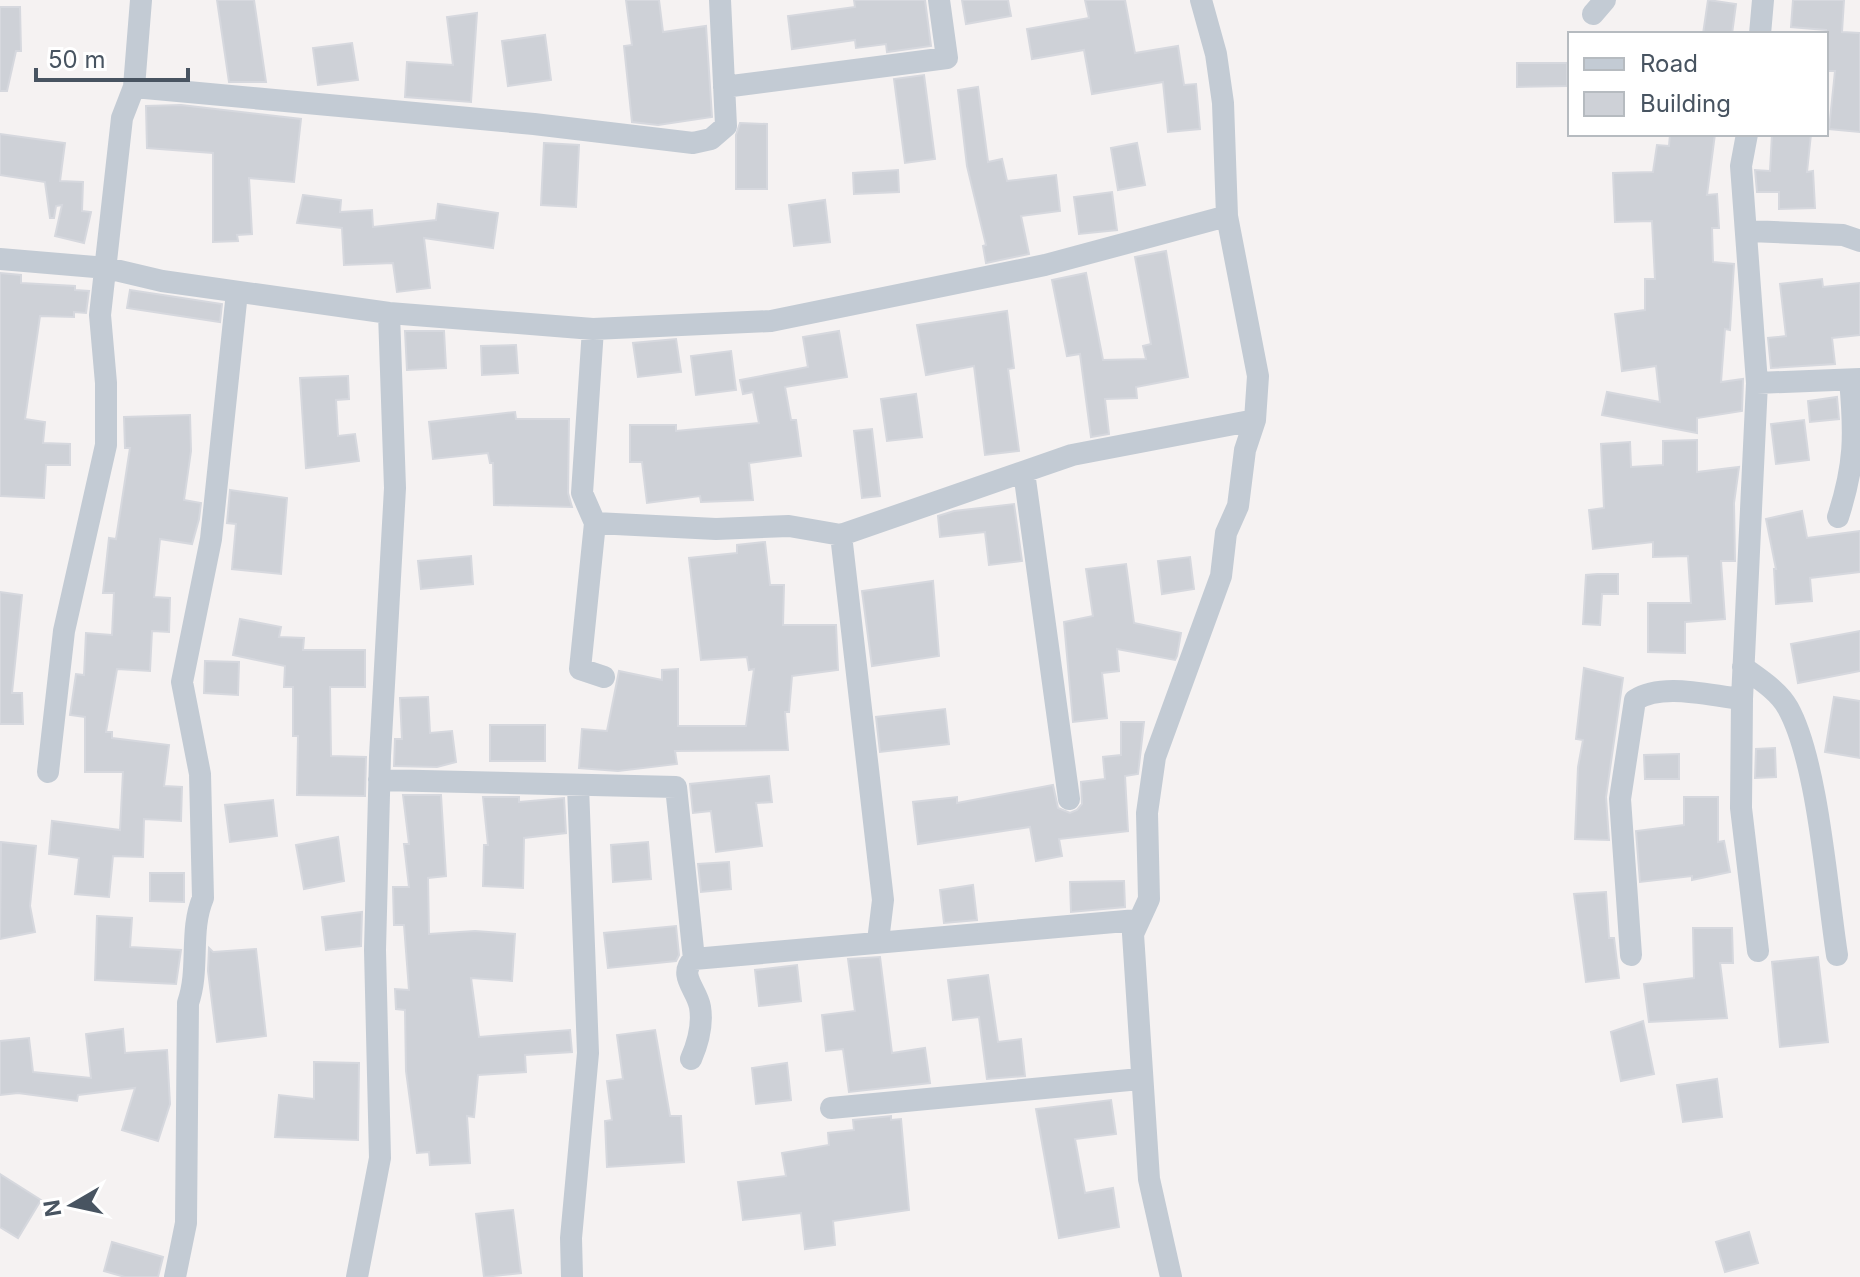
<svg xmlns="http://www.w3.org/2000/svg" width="1860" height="1277" font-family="Inter,sans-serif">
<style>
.building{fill:#ced1d7;stroke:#d6d8de;stroke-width:2}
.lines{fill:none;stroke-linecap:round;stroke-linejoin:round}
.minor{stroke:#c3cbd4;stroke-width:22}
</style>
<rect width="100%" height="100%" fill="#f5f2f2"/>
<path class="building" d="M217,0H254L266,82H229Z
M626,0H659L663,32L706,26L712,117L658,125L632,122L624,46L632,45Z
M854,0H925L931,46L887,52L886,44L856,48L855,40L792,49L788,16L855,7Z
M962,0H1008L1011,16L966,24Z
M1085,0H1125L1135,53L1178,46L1184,85L1196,84L1200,129L1168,132L1163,82L1092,94L1084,50L1032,59L1027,29L1089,18Z
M1708,0L1736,4L1732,34H1703Z
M1793,0H1844L1842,32L1860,33V132L1829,129L1835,71H1826V30L1791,27Z
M0,7H20L21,51H16L7,91H0Z
M477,13L471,102L405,97L407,62L453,65L447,17Z
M545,35L551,80L508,86L502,41Z
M352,43L358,80L318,85L313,48Z
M1517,63H1567V86L1517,87Z
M924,75L935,159L905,163L894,79Z
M978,87L988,162L1002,159L1007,181L1056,175L1060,211L1021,216L1029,254L986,263L983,246L986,245L967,166L958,90Z
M181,105L301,119L294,182L249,178L252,234L237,235L238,241L213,242V153L147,148L146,106Z
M740,123L767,124V189H736V135Z
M0,134L65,143L60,181L83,182L82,211L91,212L84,243L55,236L62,205L56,206L54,218H50L45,182L0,175Z
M1670,134H1715L1707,195L1717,194L1719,228H1712L1713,262L1734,264L1730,330L1725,329L1721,382L1743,379L1742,411L1697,418V433L1602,415L1607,392L1660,402L1656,366L1622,371L1615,314L1645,310V279H1655L1652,221L1615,222L1613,173L1653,172L1657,145L1669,146Z
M1772,134H1811L1807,172L1813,171L1815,208L1779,209V192H1757L1755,170L1770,171Z
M544,143L579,145L576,207L541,205Z
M1137,143L1145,185L1118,190L1111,148Z
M898,170L899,192L854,194L853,173Z
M1112,192L1117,230L1079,234L1074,197Z
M303,195L341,200L340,212L372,210L373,227L436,220L438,204L498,213L493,248L424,238L430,288L397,292L393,263L344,265L342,228L297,223Z
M825,200L830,242L794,246L789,205Z
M1166,251L1188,377L1136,387L1137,398L1105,399L1109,434L1091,437L1080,354L1067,356L1052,280L1086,273L1103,360L1146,359L1143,346L1151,344L1135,257Z
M0,273L21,275V283L75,286V290L89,291L86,313L74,312V317L40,316L25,419L45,422L43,443L70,444V465H46L44,498L0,496Z
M1822,279L1823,287L1860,283V335L1832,338L1835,364L1771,368L1768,338L1786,336L1780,284Z
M130,290L222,304L220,322L127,308Z
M1007,311L1014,368L1008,369L1019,451L985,455L974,366L926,375L917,325Z
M405,331H444L446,368L407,370Z
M839,331L847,377L785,387L791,420H796L801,456L749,463L753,500L701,502L700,496L647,503L642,462H630V425H676V431L759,423L753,392L743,394L740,380L808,367L803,337Z
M676,339L681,372L638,377L633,343Z
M516,345L518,373L482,375L481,346Z
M731,351L736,390L696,395L691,356Z
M348,376L349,399L336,400L338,436L355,434L359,461L306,468L300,378Z
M916,394L922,437L887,441L881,399Z
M1837,397L1839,419L1810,422L1808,401Z
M515,412L516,419H569L568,493L572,507L494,505L493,463H490L488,453L433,459L429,422Z
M190,415L191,451L184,500L201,503L199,519L192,544L160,539L154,597L170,598L169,632L152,631L150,671L117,669L106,732H112V738L169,745L164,786L182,787L181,821L144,819L143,857L113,856L109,897L75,894L79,858L49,854L52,821L120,830L123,772H85V717L70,715L76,674L84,675L86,633L112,635L114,593H103L109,538L116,539L130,448H125L124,417Z
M1804,420L1809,460L1776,464L1771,424Z
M872,429L880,496L862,498L854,431Z
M1697,440V472L1739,467L1734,503L1735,561H1721L1725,619L1685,622V653L1648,652V603H1691L1688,556L1653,557V542L1593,549L1589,510L1604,508L1601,444L1630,442L1631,467L1663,465V441Z
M230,490L287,498L281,574L232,569L236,524L227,523Z
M1014,504L1022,561L989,565L985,532L940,537L938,516L954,511Z
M1802,511L1807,538L1860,531V572L1810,578L1812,601L1776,604L1774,569H1776L1766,519Z
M765,542L770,585H784L783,625H836L838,670L792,676L789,712H785L788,750L675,751L677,764L618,771L579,768L582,729L607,731L619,671L662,680V670L678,669V726H746L754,669L749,670L747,657L701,660L689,558L737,553V545Z
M471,556L473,584L421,589L418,561Z
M1190,557L1194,589L1162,594L1158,561Z
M1126,564L1134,623L1181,633L1177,656L1175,660L1117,649L1119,671L1102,673L1107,718L1073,722L1064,622L1093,616L1086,569Z
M1597,574H1618V594H1602L1600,625L1583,624L1586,575Z
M933,581L939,656L872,666L862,591Z
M0,592L22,595L12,693H22L23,724H0Z
M240,619L281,627L279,637L304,638L303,650H365V687H330L331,756L366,757L365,796L297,795L298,736H293V687H284L285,666L233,655Z
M1860,631V671L1798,683L1791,644Z
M205,661L239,662L238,695L204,693Z
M1584,668L1623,678L1606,797L1609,840L1575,839L1578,767L1583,740L1576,739Z
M428,697L430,733L452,731L456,762L437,767L394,766L395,739H402L400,698Z
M1834,697L1860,701V758L1825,752Z
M945,709L949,744L880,752L876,717Z
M1121,722H1144L1138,774L1125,776L1128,831L1059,839L1062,856L1036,861L1030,827L918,844L913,802L957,797V803L1053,785L1058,808L1070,813L1077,810L1082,804L1081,782L1105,779L1103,757L1121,755Z
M490,725H545V761H490Z
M1775,748L1776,777L1755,778L1756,749Z
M1679,754V779H1645L1644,755Z
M769,776L772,802L756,803L762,846L716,852L711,811L693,813L690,784Z
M403,795H441L446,876L428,878L429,934L475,931L515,934L512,981L471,978L479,1037L570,1030L572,1052L525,1055L526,1072L478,1075L474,1117L467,1116L470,1163L430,1165L429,1152L417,1153L406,1071L405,1010L396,1009L395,989L409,990L404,925H394L393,887H409L404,844H409Z
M483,797H519V802L564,798L566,833L524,838L523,888L483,886L484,845H488Z
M1684,797H1718V842L1724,841L1730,872L1692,880V876L1640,882L1636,831L1684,825Z
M273,800L277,836L230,842L225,805Z
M338,837L344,881L304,889L296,845Z
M1,842L36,846L30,906L35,932L0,939Z
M648,842L651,879L613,882L611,845Z
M729,862L731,889L701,892L698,864Z
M150,873H184V902L150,901Z
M1124,881L1125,907L1071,912L1070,882Z
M973,885L977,920L944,923L940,890Z
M1606,892L1609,938H1614L1619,978L1586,982L1574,894Z
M362,912L361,946L326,950L322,917Z
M97,916L132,918L130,947L181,950L176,984L95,980Z
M676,926L679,955L676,961L608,968L604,933Z
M1693,928H1732L1733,963H1720L1727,1018L1649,1022L1644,984L1694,978Z
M209,948L213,952L256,949L266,1036L217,1042L208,971Z
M880,957L892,1053L925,1048L930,1083L849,1092L843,1049L826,1051L822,1015L855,1011L848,959Z
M1818,957L1828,1042L1780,1047L1772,962Z
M797,965L801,1001L759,1006L755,970Z
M988,975L998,1042L1021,1039L1025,1076L987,1079L979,1017L953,1020L948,980Z
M1643,1021L1654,1074L1621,1081L1611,1032Z
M123,1029L125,1053L167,1050L170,1104L158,1141L122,1130L135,1088L78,1095L77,1101L18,1093L0,1095V1041L29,1038L33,1072L91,1078L86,1034Z
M655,1030L670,1116H681L684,1162L607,1167L605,1121L612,1120L607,1081L623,1079L617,1035Z
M314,1062L359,1063L358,1140L275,1137L279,1095L314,1099Z
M787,1063L791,1100L756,1104L752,1068Z
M1717,1079L1722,1117L1683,1122L1677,1085Z
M1111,1100L1116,1134L1075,1139L1085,1193L1113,1188L1119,1227L1059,1238L1036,1109Z
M891,1116V1120L901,1119L909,1210L833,1221L835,1245L805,1249L801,1213L743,1220L738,1182L786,1176L782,1153L829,1145L828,1133L854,1130L853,1120Z
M0,1174L41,1200L18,1238L0,1227Z
M513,1210L521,1273L484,1277L476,1214Z
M1749,1232L1758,1263L1725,1272L1716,1242Z
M112,1242L163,1257L158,1277H125L104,1271Z"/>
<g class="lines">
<path class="minor" d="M1593,14L1605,0
M1760,34L1763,0
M134,87L534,124L693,143L711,139L726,126L720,0
M724,87L947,58L939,0
M1747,134L1741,166L1757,383L1742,699L1741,808L1758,951
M1749,231L1843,235L1860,241
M0,259L107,268L162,281L389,313L593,329L771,321L1045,265L1227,216
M593,329L582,493L595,523L716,529L789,526L841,535L883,900L878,941
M1757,383L1860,379
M1024,472L1069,799
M1838,517C1855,465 1855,435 1850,380
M595,523L580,669L604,677
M841,535L1072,455L1255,420
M1743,667C1758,678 1779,691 1788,708C1818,762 1827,891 1837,955
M48,772L64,631L106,445V383L100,315L122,118L134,87L141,0
M379,780L676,787L694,959
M1631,955L1620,799L1635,700C1663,682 1710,696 1742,699
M691,1059C698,1043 703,1025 700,1007C697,989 677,975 694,959L1137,920
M831,1108L1140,1079
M175,1277L186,1223L188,1003C200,969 189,931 203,898L200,774L182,682L211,539L237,292
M357,1277L380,1158L375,950L380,756L395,488L389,313
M572,1277L571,1238L588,1053L578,786
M1171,1277L1149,1179L1133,934L1149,899L1147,813L1155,757L1221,576L1226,533L1238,506L1245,450L1255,420L1258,376L1227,216L1223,103L1216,54L1201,0"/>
</g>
<rect x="1568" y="32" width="260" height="104" fill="#ffffff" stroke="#b6bbc0" stroke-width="2"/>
<rect x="1584" y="58" width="40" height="12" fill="#c3cbd4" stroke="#b6bbc0" stroke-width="2"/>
<text x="1640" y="72" font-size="24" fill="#485461">Road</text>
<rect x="1584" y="92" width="40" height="24" fill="#ced1d7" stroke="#b6bbc0" stroke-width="2"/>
<text x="1640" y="112" font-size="24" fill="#485461">Building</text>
<g transform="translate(72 1205) rotate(261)" stroke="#ffffff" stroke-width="6" paint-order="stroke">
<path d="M0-6L14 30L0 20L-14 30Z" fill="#485461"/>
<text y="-12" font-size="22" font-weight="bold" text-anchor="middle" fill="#485461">N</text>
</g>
<path d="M36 68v12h152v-12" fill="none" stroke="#485461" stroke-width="4"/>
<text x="48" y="68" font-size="24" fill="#485461" stroke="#ffffff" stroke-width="6" paint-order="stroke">50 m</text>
</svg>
